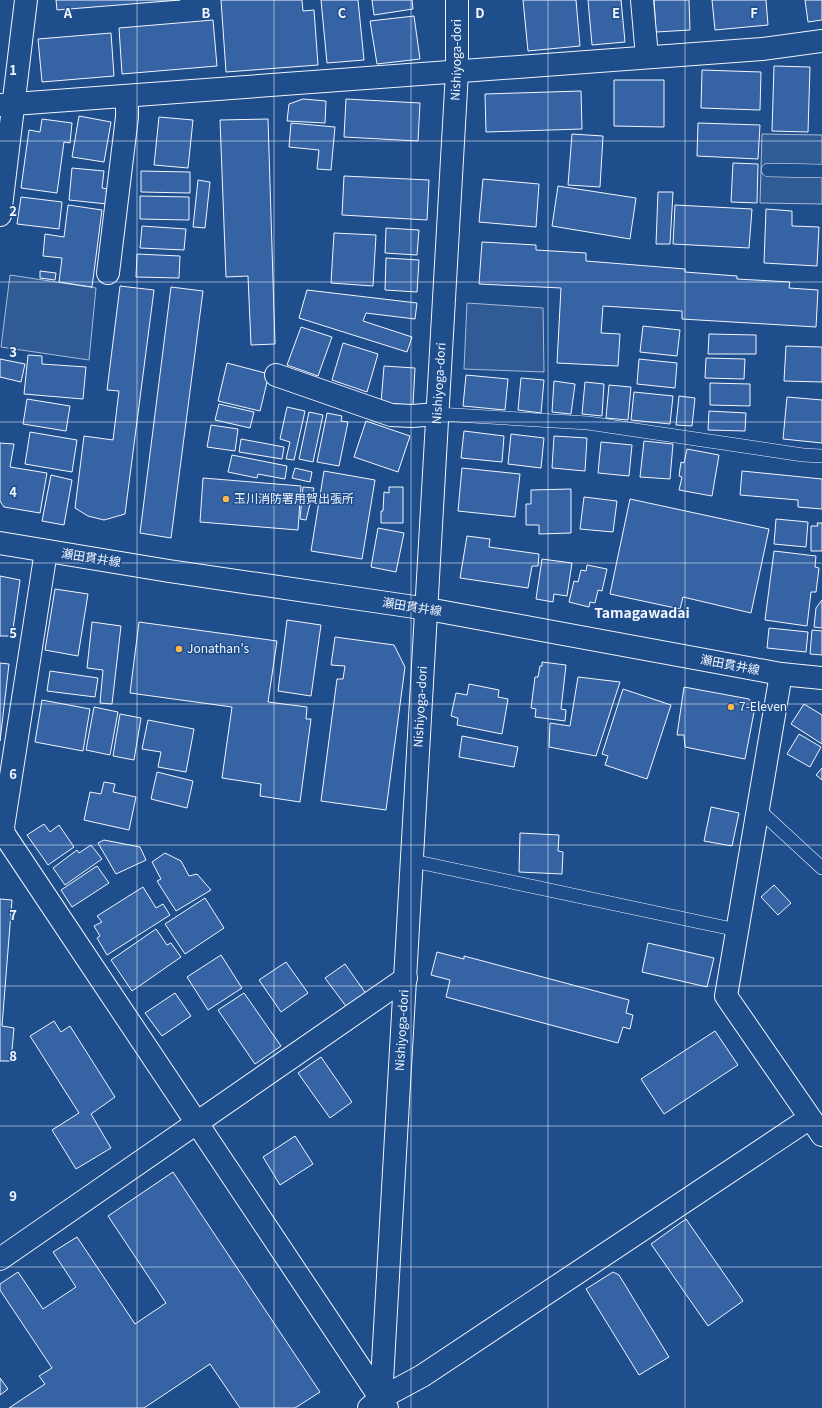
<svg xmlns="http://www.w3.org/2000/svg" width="822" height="1408" font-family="Georgia,'Noto Sans JP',serif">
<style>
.built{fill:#305b95;stroke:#a8bbd7}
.building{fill:#3563a3;stroke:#f2f6ff}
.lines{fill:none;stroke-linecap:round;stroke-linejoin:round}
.service-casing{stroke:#f2f6ff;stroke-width:14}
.minor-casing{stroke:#f2f6ff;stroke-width:24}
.tertiary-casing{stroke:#f2f6ff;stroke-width:24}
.secondary-casing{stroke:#f2f6ff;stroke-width:24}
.service{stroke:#1f4e8c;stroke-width:13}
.minor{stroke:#1f4e8c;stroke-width:22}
.tertiary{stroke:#1f4e8c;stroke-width:22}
.secondary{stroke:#1f4e8c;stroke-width:22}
.grid{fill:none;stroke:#f2f6ff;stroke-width:1;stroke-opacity:0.55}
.poi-dot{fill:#ffb74d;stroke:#1f4e8c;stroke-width:1.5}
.labels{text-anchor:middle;stroke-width:3;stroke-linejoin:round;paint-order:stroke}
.street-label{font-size:12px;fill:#f2f6ff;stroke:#1f4e8c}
.poi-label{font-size:12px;fill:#f2f6ff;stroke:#1f4e8c;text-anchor:start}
.quarter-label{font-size:14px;font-weight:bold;fill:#f2f6ff;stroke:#1f4e8c}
.grid-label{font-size:13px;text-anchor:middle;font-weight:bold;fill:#f2f6ff;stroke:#1f4e8c;stroke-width:3;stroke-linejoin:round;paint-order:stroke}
</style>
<rect width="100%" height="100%" fill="#1f4e8c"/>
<path class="built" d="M762,134L822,135V204L760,203Z
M10,275L96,288L89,360L1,347Z
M467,303L543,308L544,372L464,369Z"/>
<path class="building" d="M56,0H180L57,10Z
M221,0H302L303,11L314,10L318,65L226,72Z
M321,0H358L364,60L327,63Z
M372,0H412L413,9L374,15Z
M523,0H576L580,46L528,51Z
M588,0H621L625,42L592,45Z
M654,0H689L690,30L656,32Z
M712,0H766L768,25L715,30Z
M805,0H822V20L808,22Z
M414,16L420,59L377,64L370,21Z
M213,20L217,66L122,74L119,28Z
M111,33L114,76L42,82L38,39Z
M774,66L810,67L808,132L772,131Z
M702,70L761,72L760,110L701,108Z
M614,80H664V127L614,126Z
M581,91L582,129L486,132L485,94Z
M303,99L326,101L325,123L287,121L289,104Z
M346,99L420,103L418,141L344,137Z
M79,116L111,122L104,162L72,157Z
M159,117L193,120L188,168L154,165Z
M42,119L72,123L70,143L64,142L57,193L21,188L29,130L40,132Z
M268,119L275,344L251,345L248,276L226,277L220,120Z
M291,123L335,127L331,170L317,169L319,150L289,147Z
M698,123L760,125L758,159L697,156Z
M572,134L603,136L600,187L568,185Z
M733,163L758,164L757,203L731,202Z
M72,168L104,171L102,188L107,189L106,192L108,193L107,204L69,200Z
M141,171L190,172V193L141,192Z
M344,176L429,180L427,220L342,215Z
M483,179L539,184L536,227L479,222Z
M198,180L210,182L205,228L193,227Z
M558,186L636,198L630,239L552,226Z
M658,192H673L670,244H656Z
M140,196L189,197V220L140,219Z
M21,197L62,202L59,229L17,224Z
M68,205L102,210L92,287L59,282L62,258L43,256L45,234L64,237Z
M675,205L752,209L749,248L673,244Z
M766,209L792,211V226L819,227L817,266L764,263Z
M142,226L186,229L184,250L140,248Z
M386,228L419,230L417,255L385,253Z
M334,233L376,235L373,286L331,283Z
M482,242L536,245V250L586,253V261L685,269V272L737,276V279L790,282L789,288L818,290L816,327L682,319V311L603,306L601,333L620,334L618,366L557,363L561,288L479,284Z
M137,254L180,256L179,278L136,277Z
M386,258L419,260L417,292L385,290Z
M40,271L56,273L55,280L40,278Z
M120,286L154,290L125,514L104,520L88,516L75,508L84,436L113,440L119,391L107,390Z
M171,287L203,291L171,538L140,533Z
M307,290L417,303L415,319L366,313L363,321L412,337L407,352L299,318Z
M643,326L680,330L677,356L640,352Z
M301,327L332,337L318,376L287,365Z
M709,334L756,335V354H708Z
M343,343L378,354L367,392L332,380Z
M786,346L822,347V382L784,381Z
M28,355L42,356V364L86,367L83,399L24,394Z
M706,358L745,359L744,379L705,378Z
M0,359L25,364L21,382L0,377Z
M639,359L677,363L675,388L637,384Z
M227,363L269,374L260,411L218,401Z
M384,366L415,368L413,405L381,403Z
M466,375L508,379L505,410L463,406Z
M521,378L544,380L541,413L518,410Z
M554,381L575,384L571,414L552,412Z
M585,382L604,384L602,416L582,414Z
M710,383L750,384V406L710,405Z
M609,385L631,387L628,420L606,418Z
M634,392L673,396L670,424L631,420Z
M679,396L695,398L692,426L676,425Z
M787,397L822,400V443L783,439Z
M27,399L70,406L66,431L23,424Z
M219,404L254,412L250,428L215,420Z
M287,407L305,411L294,460L286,459L290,442L280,439Z
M709,411L746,413L745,431L708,430Z
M309,412L323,415L313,462L299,459Z
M327,413L342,416L341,421L348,422L339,466L317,462Z
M366,421L410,436L398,472L354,457Z
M211,425L238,429L235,451L207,447Z
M464,431L504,436L502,462L461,458Z
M30,432L77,440L72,472L25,464Z
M511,434L544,438L541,468L508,464Z
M554,436L587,438L585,471L552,468Z
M241,439L284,447L282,459L239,452Z
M644,441L673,444L670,479L640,477Z
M601,442L632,445L629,476L598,473Z
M0,443L14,444L10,467L47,473L40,513L4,507L0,501Z
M687,449L719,455L712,496L679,490L682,477L679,476L681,462L684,463Z
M232,455L287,466L285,479L258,474L257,478L228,472Z
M295,468L312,472L310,482L292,478Z
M462,468L520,474L515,517L458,511Z
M324,471L375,480L362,559L311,551Z
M742,471L822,479V509L798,507V500L740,495Z
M51,475L72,480L64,525L42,521Z
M203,478L301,486L298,530L200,522Z
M303,487L314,488L306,520L300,519Z
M389,487H403V523H381V511H383L384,492L389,493Z
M571,489V533L539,534V525H526V504H531V490Z
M584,497L617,501L613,532L580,529Z
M630,499L769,529L751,613L683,597L680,609L610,594Z
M776,519L808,522L806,547L774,544Z
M817,523H822V551H811V526H818Z
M378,528L404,533L396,572L371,567Z
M467,536L490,539L489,547L539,554L538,566H532L528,588L460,578Z
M774,551L816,556L815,567L819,568L816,592H811L807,626L765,620Z
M542,559L572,563L567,596L554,594L553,602L536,599Z
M587,565L607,569L602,591L598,590L595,603L590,602L589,607L569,602L574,581L578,582L581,570L586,571Z
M0,576L20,580L12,636H0Z
M55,589L88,594L78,656L45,650Z
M822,600V628L814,627L816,608Z
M287,620L321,625L311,696L278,691Z
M92,622L121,626L112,704L100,703L103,670L87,668Z
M139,622L277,641L268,702L307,707L306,719H311L300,802L260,796L261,784L222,778L232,707L130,693Z
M769,628L808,632L806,652L767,648Z
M812,630L822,631V655L810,654Z
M335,637L394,645L405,667L386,810L321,801L337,679H343L345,666L331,665Z
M542,662L566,665L561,709L566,710L565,721L535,717L536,709L531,708L535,677H538L540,666H542Z
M0,663L9,664L0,741Z
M50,671L98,678L95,697L47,691Z
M578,677L620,682L596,756L549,747L550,723L570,726Z
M469,684L499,690L498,697L508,699L502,734L457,725L458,718L451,716L456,693L467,695Z
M684,687L749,699L755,707L745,759L685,747L684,735H677Z
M623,689L671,705L647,779L605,765L608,756L602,754Z
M42,700L90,709L83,751L35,742Z
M804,704L822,715V744L791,724Z
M94,707L118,712L110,755L86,750Z
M120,714L141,718L134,760L113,756Z
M148,720L194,729L186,772L158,767L161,752L142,749Z
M799,734L821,747L810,767L787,754Z
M462,736L518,747L514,767L459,757Z
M822,768V780L816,775Z
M157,772L193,781L187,808L151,799Z
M104,782L115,784L113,792L136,797L129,830L84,820L90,792L101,794Z
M711,807L739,813L732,846L704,841Z
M44,824L50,832L59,825L74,847L48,865L27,835Z
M520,833L559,835L558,851L563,852L562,874L519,872Z
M104,840L140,847L146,860L116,874L98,843Z
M91,845L102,859L65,885L53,868L77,850L79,853Z
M165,853L181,861L189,876L197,874L211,890L176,911L157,881L161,879L152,862Z
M97,866L109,883L72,907L61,890Z
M774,885L791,903L778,915L761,897Z
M143,887L156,908L163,904L170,915L107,955L97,938L100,936L94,926L102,922L97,916Z
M205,898L224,928L185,954L165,924Z
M0,899L12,900L2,1026L14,1028L11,1061H0Z
M156,929L167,945L171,943L181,957L132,991L111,960Z
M648,943L714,958L707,987L642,972Z
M437,952L464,959V956L629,1000L626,1013L633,1015L630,1029L623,1027L618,1043L446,997L450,980L431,975Z
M221,955L242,988L208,1010L187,977Z
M286,962L308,993L281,1012L259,980Z
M345,964L367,995L348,1009L325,978Z
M175,993L191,1016L162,1036L145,1013Z
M244,993L281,1046L255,1064L218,1010Z
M54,1021L61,1032L70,1026L115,1097L91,1114L111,1148L76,1169L52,1130L79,1113L30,1036Z
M715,1031L738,1065L664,1114L641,1079Z
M321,1057L352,1102L330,1118L298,1073Z
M295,1136L313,1164L280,1185L263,1157Z
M173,1172L320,1392L295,1408H240L210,1364L144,1408H9L45,1384L39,1376L52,1368L0,1290V1284L18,1272L43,1309L76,1287L53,1252L77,1237L135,1324L166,1303L108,1216Z
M686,1219L743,1301L708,1326L651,1244Z
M613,1272L619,1275L669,1357L639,1375L586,1289Z
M0,1378L8,1389L0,1395Z"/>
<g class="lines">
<defs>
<path id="service" d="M768,170L822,171
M437,414L588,423L803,455L822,456
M758,809L822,868
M413,861L737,930"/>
<path id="minor" d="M642,0L647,57
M0,105L762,49L822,41
M0,215L26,0
M108,273L127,117V97
M276,375L391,415L412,416L437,414
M46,551L3,827L4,834L387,1408
M781,674L726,996L822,1135
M0,1259L406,978
M381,1398L422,1376L810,1118"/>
<g id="tertiary">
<path id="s1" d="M369,1408L381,1398L457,72V0"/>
</g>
<path id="secondary" d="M0,543L169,571L428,609L781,674L822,678"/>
</defs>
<use href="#service" class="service-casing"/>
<use href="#minor" class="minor-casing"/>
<use href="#tertiary" class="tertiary-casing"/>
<use href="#secondary" class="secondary-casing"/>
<use href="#service" class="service"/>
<use href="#minor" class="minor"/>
<use href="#tertiary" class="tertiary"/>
<use href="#secondary" class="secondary"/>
</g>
<path class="grid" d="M137,0V1408M274,0V1408M411,0V1408M548,0V1408M685,0V1408M0,141H822M0,282H822M0,422H822M0,563H822M0,704H822M0,845H822M0,986H822M0,1126H822M0,1267H822"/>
<g class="poi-dot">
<circle cx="226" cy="499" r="4"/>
<circle cx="179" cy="649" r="4"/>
<circle cx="731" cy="707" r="4"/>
</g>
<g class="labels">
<g class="street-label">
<text dy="4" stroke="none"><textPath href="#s1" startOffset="1356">Nishiyoga-dori</textPath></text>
<text dy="4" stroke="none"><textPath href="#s1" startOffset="1032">Nishiyoga-dori</textPath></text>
<text transform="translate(91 558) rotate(9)" y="4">瀬田貫井線</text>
<text transform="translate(412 607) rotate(9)" y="4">瀬田貫井線</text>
<text transform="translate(730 665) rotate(11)" y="4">瀬田貫井線</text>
<text dy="4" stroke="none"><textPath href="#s1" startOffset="708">Nishiyoga-dori</textPath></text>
<text dy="4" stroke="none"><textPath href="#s1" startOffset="384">Nishiyoga-dori</textPath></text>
</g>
<g class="poi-label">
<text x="234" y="503">玉川消防署用賀出張所</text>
<text x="187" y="653">Jonathan's</text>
<text x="739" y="711">7-Eleven</text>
</g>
<g class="quarter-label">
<text x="642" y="618">Tamagawadai</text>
</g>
</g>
<g class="grid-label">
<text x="68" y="18">A</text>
<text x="206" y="18">B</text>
<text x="342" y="18">C</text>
<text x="480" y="18">D</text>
<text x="616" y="18">E</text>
<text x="754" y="18">F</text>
<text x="13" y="75">1</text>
<text x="13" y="216">2</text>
<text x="13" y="357">3</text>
<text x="13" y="497">4</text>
<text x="13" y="638">5</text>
<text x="13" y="779">6</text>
<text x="13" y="920">7</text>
<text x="13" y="1061">8</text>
<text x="13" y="1201">9</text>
</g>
</svg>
